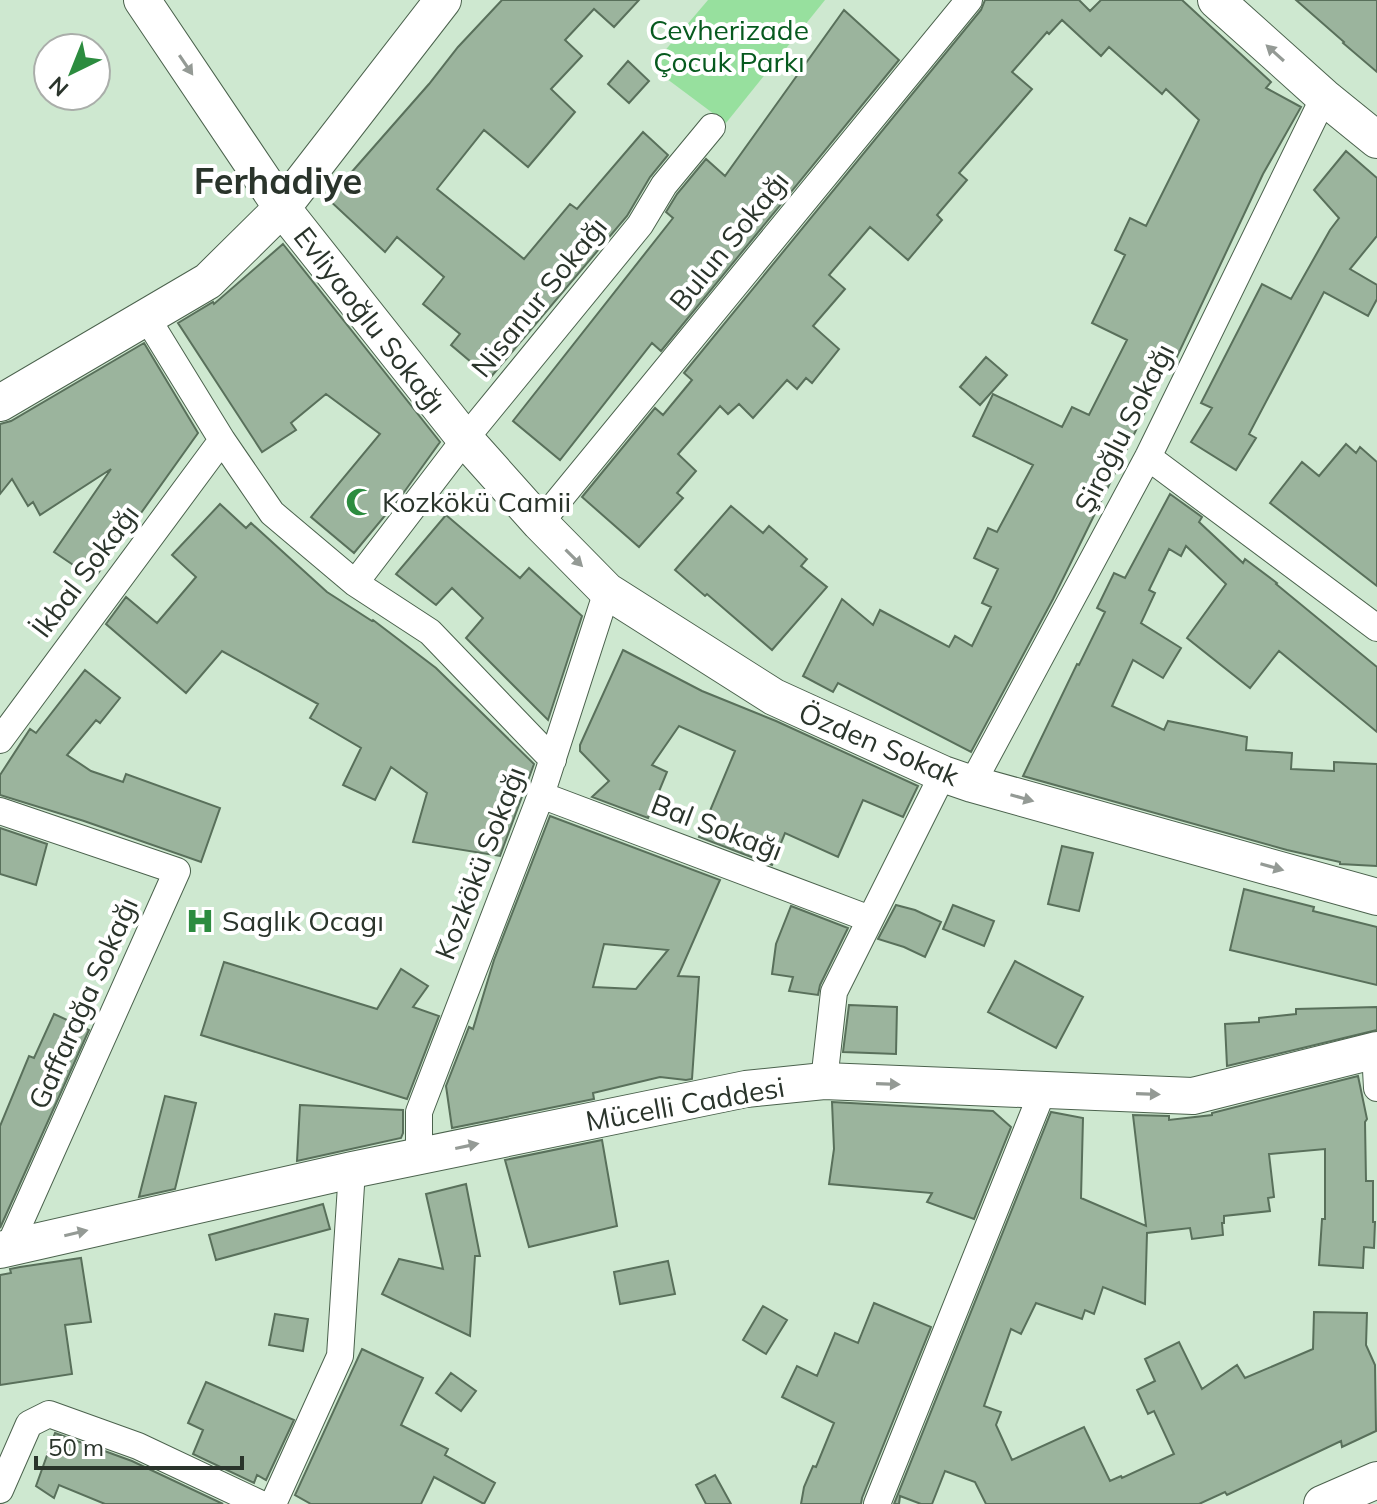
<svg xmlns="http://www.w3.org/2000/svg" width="1377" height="1504" font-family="Mulish,sans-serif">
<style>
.green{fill:#97e09e}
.building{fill:#9bb49d;stroke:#59705b;stroke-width:2;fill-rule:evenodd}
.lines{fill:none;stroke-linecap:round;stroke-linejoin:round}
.street-casing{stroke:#4b624d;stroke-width:28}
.secondary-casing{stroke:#4b624d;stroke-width:38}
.street{stroke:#fff;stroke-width:26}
.secondary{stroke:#fff;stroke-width:36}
.oneway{fill:#949a95}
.labels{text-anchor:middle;stroke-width:8;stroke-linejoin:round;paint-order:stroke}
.park-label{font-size:28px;fill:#075a1f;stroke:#fff}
.street-label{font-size:28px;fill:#2a342b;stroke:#fff}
.poi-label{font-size:28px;fill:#2a342b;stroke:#fff;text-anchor:start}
.district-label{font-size:36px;font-weight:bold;fill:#2a342b;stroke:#fff}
</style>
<rect width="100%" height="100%" fill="#cee8d0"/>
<path class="green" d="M708,0H825L726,123L651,67Z"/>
<path class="building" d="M502,0H639L614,27L594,9L565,40L582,56L551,89L575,112L528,167L484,130L437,189L524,259L570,204L577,209L643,132L668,155L650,177L627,216L490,378L451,345L460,334L423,304L444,277L397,237L385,252L328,199L429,84L458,47Z
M985,0H1079L1090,11L1101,0H1182L1271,82L1266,88L1301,107L1263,174L1174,363L1170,361L1053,599L971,752L838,683L833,692L803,676L842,599L873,625L880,610L949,647L955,636L972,646L991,607L982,603L998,569L974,558L988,528L997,532L1033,465L973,436L993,394L1062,427L1072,407L1089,415L1127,340L1092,323L1125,255L1115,250L1130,218L1146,226L1199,120L1166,89L1162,94L1109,47L1101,56L1062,20L1049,34L1047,32L1012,72L1032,89L959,173L967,180L937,215L942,220L908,260L870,227L829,275L845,289L813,326L839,349L812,383L806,378L797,389L787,380L753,418L739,404L728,414L720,406L678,454L696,471L677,493L683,498L639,547L582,497L655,408L663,415L692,380L684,373L981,10Z
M1296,0H1377V72L1343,43L1344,42Z
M844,10L899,60L661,351L652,343L560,460L513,421L673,218L666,212L677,194L706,159L725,176Z
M628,61L649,81L629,103L608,84Z
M1346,151L1377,178V236L1350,269L1377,285V299L1368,316L1324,292L1249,434L1256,438L1236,470L1191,442L1212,408L1201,403L1262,284L1291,299L1330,230L1339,218L1314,190Z
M283,244L440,442L402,495L354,553L311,517L380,434L326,394L291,423L296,430L262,452L178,323L213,302L214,304Z
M144,343L198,433L94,579L54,552L111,469L40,515L33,502L28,506L12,479L0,494V424L11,421Z
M986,357L1007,375L980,405L960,387Z
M1346,444L1356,453L1360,447L1377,462V586L1270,503L1302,462L1319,476Z
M1170,494L1202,517L1199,522L1243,563L1245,559L1277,583L1276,584L1377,667V732L1279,651L1250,688L1187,638L1226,584L1186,546L1181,556L1169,549L1149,590L1155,593L1141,623L1181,648L1163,678L1133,660L1112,706L1164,730L1168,721L1247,737L1246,750L1292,753L1291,769L1334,771V762L1377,764V866L1340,864V862L1287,850L1023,776L1077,664L1079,665L1105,612L1097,608L1114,573L1125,578Z
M220,504L246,528L251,523L327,592L372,621L373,620L436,668L534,764L500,856L413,842L427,793L391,767L375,800L343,785L361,748L310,718L318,704L222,651L186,693L106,624L126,597L157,623L196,577L172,555Z
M731,506L763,533L769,526L807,559L801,566L827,587L772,650L707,594L705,596L675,570Z
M446,515L520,578L529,568L582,616L548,720L466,638L483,618L452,588L436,605L396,574Z
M623,650L702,691L776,721L918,786L903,817L863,800L838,857L785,833L772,865L699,837L735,751L679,726L652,765L667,772L648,818L592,797L609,781L580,751V745Z
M85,670L120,698L100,723L96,720L67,755L91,771L123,782L126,774L220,808L201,862L84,821L0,795V775L30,729L36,733Z
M550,816L720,880L678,976L699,977L692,1079L686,1080L660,1077L593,1093L594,1099L452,1128L446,1086L469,1027L473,1029L494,960ZM604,944L668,950L636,989L593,987Z
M0,828L47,844L36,885L0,874Z
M1062,846L1093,853L1079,911L1048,904Z
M1244,889L1314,907L1313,911L1377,927V985L1230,950Z
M896,905L915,910L941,922L925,957L904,947L878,939Z
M953,905L994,921L984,946L943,929Z
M791,906L848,928L820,985L818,995L789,991L793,977L772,974L776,944Z
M1015,961L1083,997L1056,1048L988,1012Z
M224,962L377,1009L401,969L428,986L413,1007L439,1016L407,1099L201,1035Z
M849,1005L897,1007L896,1054L843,1052Z
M1377,1007V1030L1227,1066L1225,1024L1259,1022V1018L1296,1014V1009Z
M54,1014L89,1030L0,1228V1126L29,1056L34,1058Z
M1358,1076L1367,1119L1365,1122L1366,1181H1373V1222H1375L1374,1248L1364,1247L1363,1268L1319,1265L1322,1219H1325V1149L1269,1154L1274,1197L1268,1198L1270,1211L1224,1216V1223H1222L1223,1235L1192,1239L1190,1228L1147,1233L1145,1304L1103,1287L1094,1314L1085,1310L1082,1319L1036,1303L1021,1334L1011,1329L984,1406L1001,1412L996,1425L1012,1460L1084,1427L1110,1481L1121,1476L1122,1478L1174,1454L1154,1411L1148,1414L1137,1390L1155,1381L1145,1359L1179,1342L1202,1389L1237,1365L1245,1378L1313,1349L1314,1312L1367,1313L1366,1345L1375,1365L1376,1431L1342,1447L1341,1441L1227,1495L1225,1492L1199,1504H986L975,1482L945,1471L932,1504H921L900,1496L899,1504H894L1051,1112L1083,1118L1081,1198L1146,1226L1133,1115L1169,1116V1120L1212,1115V1113Z
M165,1096L196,1103L175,1189L139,1197Z
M832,1102L993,1111L1011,1127L974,1219L927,1202L932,1193L829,1184L834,1149Z
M300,1105L403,1110V1133L401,1138L297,1161Z
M602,1140L617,1226L529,1247L505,1160Z
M466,1184L480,1256H475L470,1336L382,1294L399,1259L443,1269L426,1194Z
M323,1204L330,1229L216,1260L209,1235Z
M81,1258L91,1322L65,1325L72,1374L0,1385V1275L11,1273L10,1269L20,1267Z
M668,1261L675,1294L620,1304L614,1272Z
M874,1303L931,1327L862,1498L861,1504H801L804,1487L813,1466L816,1467L834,1423L782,1397L797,1366L817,1376L835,1333L858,1343Z
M763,1306L787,1320L766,1354L743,1340Z
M275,1314L308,1319L303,1351L269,1345Z
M362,1349L423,1378L401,1425L448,1449L445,1455L495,1483L484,1504L434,1477L421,1504H311L295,1495Z
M451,1373L476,1391L461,1411L436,1393Z
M206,1382L294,1420L266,1480L257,1475L254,1483L193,1454L203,1430L188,1423Z
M55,1433L132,1461L223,1504H105L59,1485L54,1498L36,1486Z
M715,1475L731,1504H706L696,1485Z"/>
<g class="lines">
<defs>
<path id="street" d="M147,318L222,440L272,513L355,583L430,632L553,760
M1148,457L1377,628
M540,523L969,0
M355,583L465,439L640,225L664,185L712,127
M0,740L222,440
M972,784L1148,457L1324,97
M541,795L870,919
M0,811L177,871L8,1249
M1375,1051L1377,1088
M824,1081L834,992L943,774
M419,1156V1112L541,795L607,591
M0,1490L29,1424L49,1414L138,1446L261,1504
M273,1504L340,1356L352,1170
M877,1504L1043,1090"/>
<path id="secondary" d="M142,0L282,208L465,439L540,523L607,591L774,697L943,774L972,784L1377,897
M1216,0L1324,97L1377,140
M0,403L208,281L282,208L443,0
M0,1250L352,1170L746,1089L824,1081L1193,1096L1377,1050
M1322,1504L1377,1480"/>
</defs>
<use href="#street" class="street-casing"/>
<use href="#secondary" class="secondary-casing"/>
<use href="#street" class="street"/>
<use href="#secondary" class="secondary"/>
</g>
<defs><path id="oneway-solid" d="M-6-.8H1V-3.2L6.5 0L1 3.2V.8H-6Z" transform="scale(2)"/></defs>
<g class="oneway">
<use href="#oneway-solid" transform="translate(1275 53) rotate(-138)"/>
<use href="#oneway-solid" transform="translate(186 65) rotate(56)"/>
<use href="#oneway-solid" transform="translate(574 558) rotate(45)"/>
<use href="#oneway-solid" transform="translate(1022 798) rotate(16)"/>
<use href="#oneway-solid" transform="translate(1272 867) rotate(16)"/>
<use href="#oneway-solid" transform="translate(888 1084) rotate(2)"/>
<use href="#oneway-solid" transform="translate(1148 1094) rotate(2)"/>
<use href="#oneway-solid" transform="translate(467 1146) rotate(-12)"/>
<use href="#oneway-solid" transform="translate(76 1233) rotate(-13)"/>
</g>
<defs>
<symbol id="mosque-bare" viewBox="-9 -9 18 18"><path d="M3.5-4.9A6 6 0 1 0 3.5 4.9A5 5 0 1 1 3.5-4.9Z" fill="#2c8c3f" stroke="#fff" stroke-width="2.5" paint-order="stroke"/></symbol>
<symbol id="hospital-bare" viewBox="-9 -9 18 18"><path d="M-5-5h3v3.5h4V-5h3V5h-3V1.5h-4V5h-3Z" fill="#2c8c3f" stroke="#fff" stroke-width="2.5" paint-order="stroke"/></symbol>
</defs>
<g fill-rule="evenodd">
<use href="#mosque-bare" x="340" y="482" width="40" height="40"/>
<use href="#hospital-bare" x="180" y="901" width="40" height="40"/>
</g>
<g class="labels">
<g class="park-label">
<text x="729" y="40">Cevherizade<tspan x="729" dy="32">Çocuk Parkı</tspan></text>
</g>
<g class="street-label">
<text transform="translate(729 241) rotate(-51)" y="10">Bulun Sokağı</text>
<text transform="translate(539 297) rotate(-51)" y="10">Nisanur Sokağı</text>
<text transform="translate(370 320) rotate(52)" y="10">Evliyaoğlu Sokağı</text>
<text transform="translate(1124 428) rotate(-63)" y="10">Şiroğlu Sokağı</text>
<text transform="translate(85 571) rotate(-53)" y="10">İkbal Sokağı</text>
<text transform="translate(879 744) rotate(23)" y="10">Özden Sokak</text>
<text transform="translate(717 827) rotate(21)" y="10">Bal Sokağı</text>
<text transform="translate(480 863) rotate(-69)" y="10">Kozkökü Sokağı</text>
<text transform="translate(83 1003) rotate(-66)" y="10">Gaffarağa Sokağı</text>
<text transform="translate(685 1104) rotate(-10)" y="10">Mücelli Caddesi</text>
</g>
<g class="poi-label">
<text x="382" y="512">Kozkökü Camii</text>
<text x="222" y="931">Saglık Ocagı</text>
</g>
<g class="district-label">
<text x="278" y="194">Ferhadiye</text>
</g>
</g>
<g transform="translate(72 72) rotate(223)"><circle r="38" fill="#ffffff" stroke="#aaaeaa" stroke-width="2"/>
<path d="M0-6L14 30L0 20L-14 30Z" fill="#2c8c3f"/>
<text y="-12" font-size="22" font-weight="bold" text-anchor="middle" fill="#2a342b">N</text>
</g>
<path d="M36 1456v12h206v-12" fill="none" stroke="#2a342b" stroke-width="4"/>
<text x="48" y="1456" font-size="24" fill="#2a342b" stroke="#ffffff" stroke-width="6" paint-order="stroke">50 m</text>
</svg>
